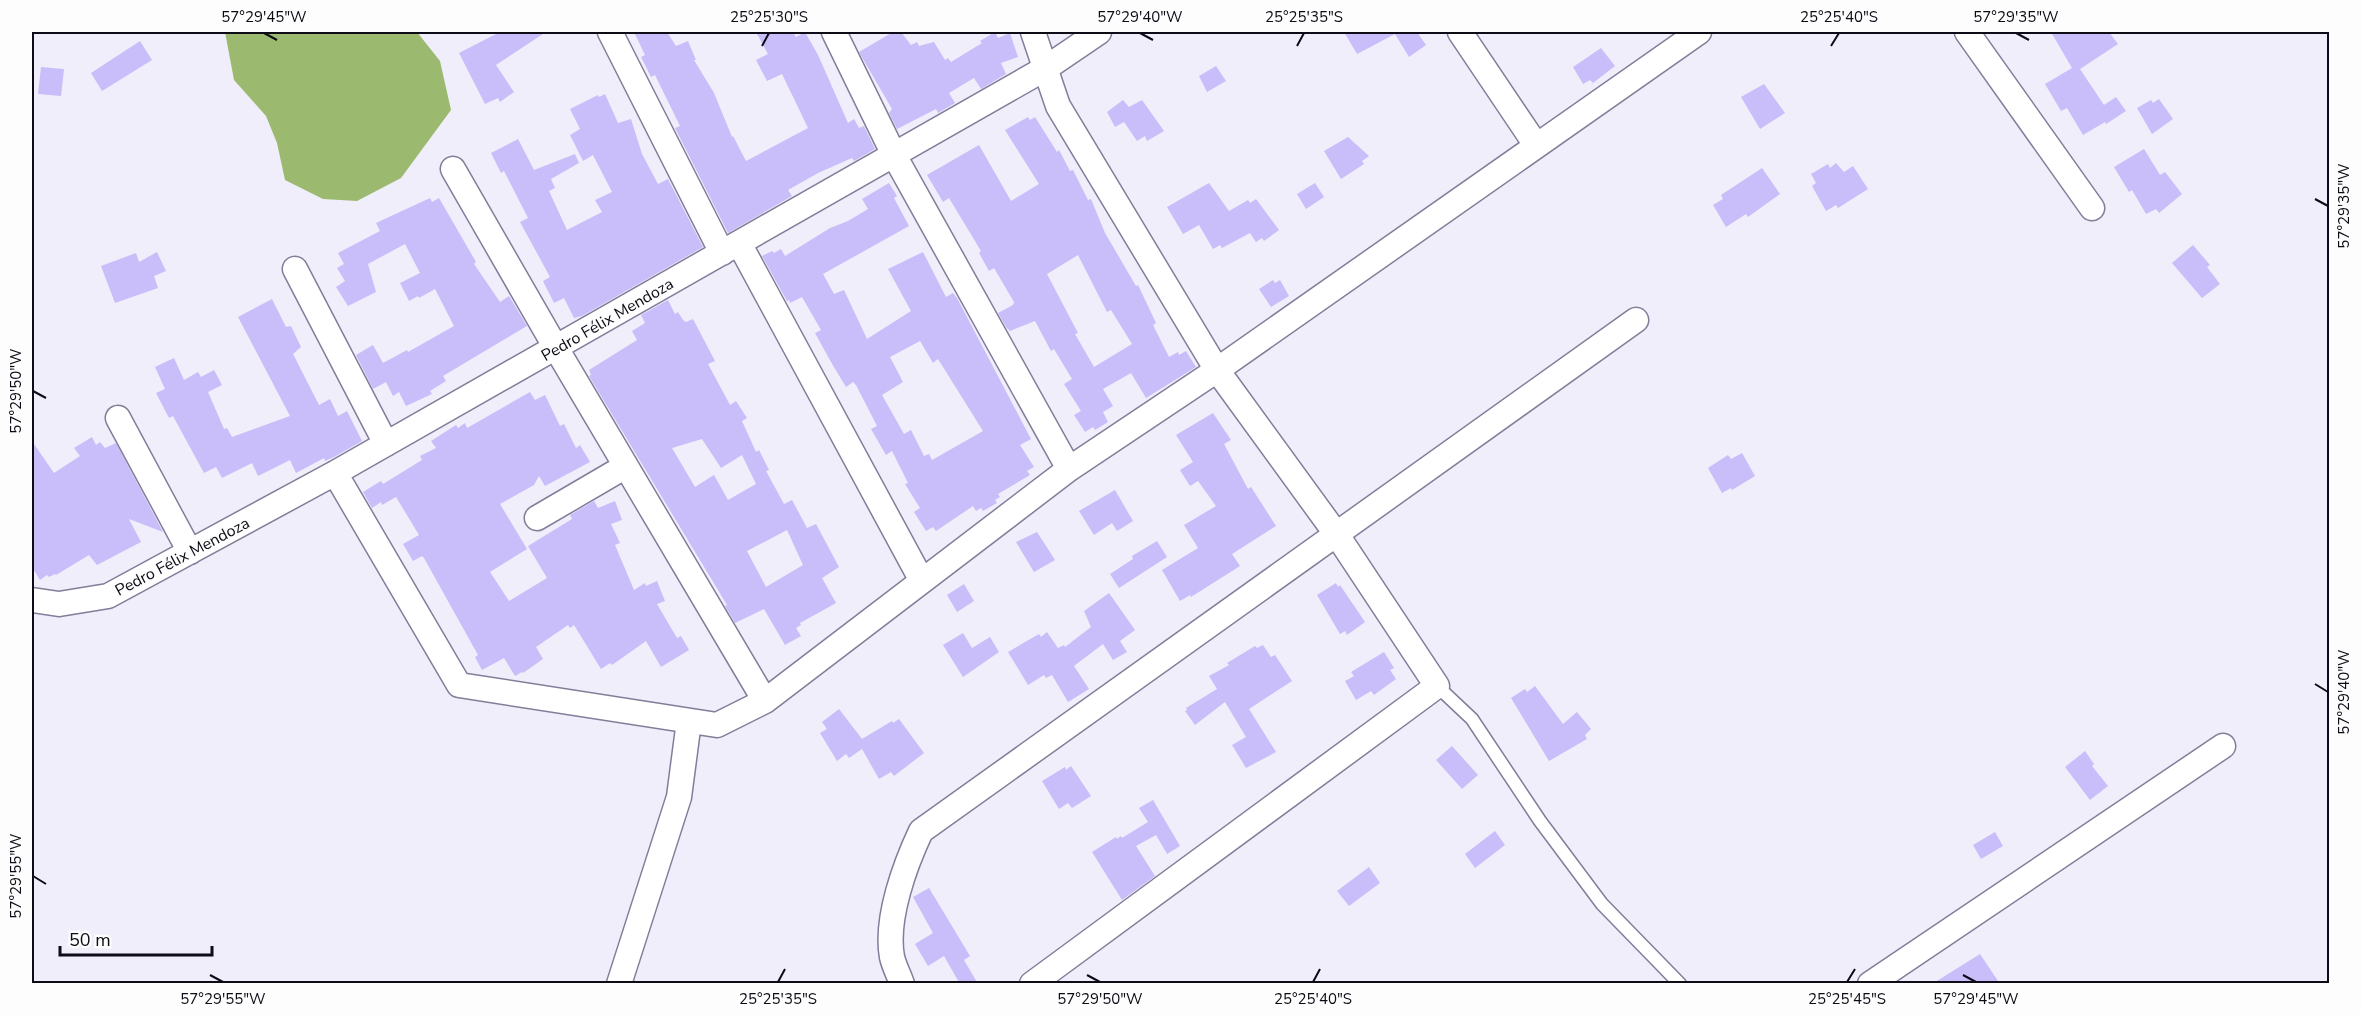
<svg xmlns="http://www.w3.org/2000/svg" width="2361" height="1015" font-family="'Nunito Sans',sans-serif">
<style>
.forest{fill:#9bba6f}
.building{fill:#c9bdfa;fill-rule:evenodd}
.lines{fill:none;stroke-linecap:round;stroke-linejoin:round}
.lane-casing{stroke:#827d99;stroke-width:15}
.street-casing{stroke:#827d99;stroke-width:27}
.lane{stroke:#fff;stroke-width:12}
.street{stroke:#fff;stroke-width:24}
.ticks{fill:none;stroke:#0d0b15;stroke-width:2}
.labels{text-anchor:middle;stroke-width:4.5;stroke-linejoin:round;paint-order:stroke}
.street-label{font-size:16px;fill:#0d0b15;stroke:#fdfdfd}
.neatline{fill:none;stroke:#0d0b15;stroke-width:2}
.ticks-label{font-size:15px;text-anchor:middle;fill:#0d0b15}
</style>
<rect width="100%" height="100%" fill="#f0eefa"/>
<path class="forest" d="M225,32H417L440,61L451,110L401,178L357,201L323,199L285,180L277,143L266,116L234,80Z"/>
<path class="building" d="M500,32H546L496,65L514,92L500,102L498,98L485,104L459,53Z
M634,32H667L676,46L688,41L696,60H694L714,93L732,137L733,136L746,161L808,128L782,74L767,81L756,60L768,54L756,32H793L796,37L805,32L818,55L848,123L854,119L859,128L864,126L875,149L854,161L852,158L818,173L788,190L792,196L728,233L675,128L680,126L655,75L651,77L641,57L645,55Z
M893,32H901L911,45L917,42L919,46L934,42L945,60L948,58L951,62L982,43L980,41L995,32L998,38L1010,33L1018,57L1001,63L1006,74L981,89L974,78L949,93L955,103L938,113L936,109L897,129L889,113L892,109L859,52Z
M1344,32H1417L1426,45L1409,57L1395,34L1357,54Z
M2051,32H2109L2118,44L2080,69L2104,105L2116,97L2126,111L2106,124L2105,122L2083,135L2067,108L2061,111L2045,84L2072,68Z
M140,41L152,60L102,91L91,73Z
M1601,48L1615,66L1593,83L1590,80L1583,84L1573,67Z
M1216,66L1226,81L1207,92L1199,76Z
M41,67L64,69L61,96L38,94Z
M1764,84L1785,113L1760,129L1741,97Z
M605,94L618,123L631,119L642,154L658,184L668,179L703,247L582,316L574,318L564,298L554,303L543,281L550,277L520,222L528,218L504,171L501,173L491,153L518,139L534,170L575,154L579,163L551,179L555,188L549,191L567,230L602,212L595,200L612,192L593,155L583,161L570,135L580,129L570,109L598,95L599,97Z
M2159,99L2173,119L2152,134L2137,108L2151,100L2153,103Z
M1123,100L1129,107L1142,100L1164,131L1147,141L1145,136L1137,141L1124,122L1115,127L1107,112Z
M1028,117L1030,120L1035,117L1057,152L1059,150L1070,171L1073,170L1088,200L1091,199L1105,233L1136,286L1138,285L1156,323L1153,325L1169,357L1178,352L1179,355L1186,351L1196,367L1146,398L1131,373L1103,389L1113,406L1103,412L1108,422L1095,430L1093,427L1085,432L1074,415L1081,411L1064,384L1072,379L1054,349L1051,351L1035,321L1010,331L1006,327L998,313L1013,305L1014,302L994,268L989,271L979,253L981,251L949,198L943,202L927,175L979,145L1011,201L1039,184L1005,130ZM1078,255L1107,312L1111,310L1132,344L1094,367L1075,334L1078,333L1047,274Z
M1348,137L1369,156L1362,161L1364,164L1341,179L1324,151Z
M2144,149L2160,175L2165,172L2182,194L2159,213L2156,209L2146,214L2132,190L2129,192L2114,167Z
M1836,163L1844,172L1853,166L1868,189L1838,208L1836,205L1826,211L1812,186L1816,183L1811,174L1828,164L1830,168Z
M1762,168L1780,194L1748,217L1746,214L1726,227L1713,205L1723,199L1721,195Z
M889,183L897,196L894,198L909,226L823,274L834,294L844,290L867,339L911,311L888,269L923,252L946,297L953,293L957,298L1031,439L1020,445L1034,467L1027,471L1030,475L998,494L1000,497L995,500L997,503L983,511L981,508L976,511L973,506L936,531L933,527L926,531L914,512L920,508L905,484L908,483L892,451L886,455L871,429L877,426L856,385L853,382L846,387L831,362L815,333L821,330L802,297L790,303L789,300L787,301L762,256L772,251L774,253L781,249L785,256L830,228L848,221L868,209L862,199ZM920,341L933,363L938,359L983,431L932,460L929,454L924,456L911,430L904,434L882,395L903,382L890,357Z
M1209,183L1229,211L1248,200L1250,203L1256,199L1279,230L1264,241L1262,238L1256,242L1250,233L1222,248L1220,245L1213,249L1199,225L1183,234L1167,207Z
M1315,183L1324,197L1306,209L1297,194Z
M430,198L432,202L439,198L476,262L474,264L500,302L509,296L527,326L443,376L446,381L430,391L432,394L406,406L399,392L393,396L386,382L373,389L356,355L373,345L383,363L407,350L408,352L454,326L435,289L419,298L418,296L409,301L400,283L420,273L405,244L368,264L376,292L348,306L336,287L345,281L337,268L344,264L338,253L380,231L376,223Z
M2193,245L2210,265L2207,267L2220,284L2202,298L2172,263Z
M157,252L166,271L154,276L158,288L115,303L101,266L136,253L139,262Z
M1273,280L1275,283L1280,280L1289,296L1271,307L1259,289Z
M272,299L286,327L291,326L301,347L293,354L319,405L330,399L338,416L347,411L362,441L334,457L325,461L324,458L296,473L290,460L258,476L252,463L222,478L216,467L204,473L173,416L169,418L156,393L165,389L155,367L174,358L184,380L198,372L201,377L214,370L222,385L208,392L224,429L227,428L232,437L290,416L238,317Z
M668,300L675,314L678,312L683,320L686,322L693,319L715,361L708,364L730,405L736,401L747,418L742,421L756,452L759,450L769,470L766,471L784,504L792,500L807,528L816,524L839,567L822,578L836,603L800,623L801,625L796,628L801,636L785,645L764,609L735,623L725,606L727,605L589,376L591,375L589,370L637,340L632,331L645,323L641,315ZM702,439L721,468L742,455L756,484L728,500L714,475L695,487L672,448ZM787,530L803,565L766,587L747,551Z
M530,392L535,400L545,395L560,426L564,424L576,448L580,445L590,462L545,486L539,476L534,485L500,504L527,549L490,572L509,601L547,578L528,546L572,519L570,515L594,501L598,508L615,501L622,520L611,524L620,543L615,545L634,590L645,583L646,586L657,581L665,601L657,604L677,638L681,636L689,650L661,667L646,641L612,665L610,663L601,669L574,625L570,628L568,625L536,647L543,659L523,673L522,672L515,676L504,658L482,670L475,657L478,655L424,558L422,556L413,561L403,544L419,535L396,497L382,505L381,502L372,508L363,492L381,481L383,484L422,460L420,456L436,448L431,441L456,425L458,428L465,423L467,428Z
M1213,413L1231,440L1224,444L1248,489L1251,487L1276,526L1232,554L1240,566L1191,597L1190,595L1180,601L1162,570L1198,548L1184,525L1216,506L1198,481L1190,486L1180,470L1193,462L1176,435Z
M92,437L96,445L100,442L105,448L116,443L163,532L129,519L141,542L97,565L89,555L56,575L55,574L49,577L47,575L40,580L32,567V441L54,473L80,456L74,448Z
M1742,453L1755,476L1732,490L1731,488L1722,493L1708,468L1728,455L1731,459Z
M1115,490L1133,521L1117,531L1112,523L1094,535L1079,511Z
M1037,532L1055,560L1034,572L1016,542Z
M1157,541L1167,557L1119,588L1110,574L1133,559L1132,556Z
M1336,583L1338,587L1340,585L1365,622L1347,635L1345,631L1340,634L1317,595Z
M964,584L974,601L957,612L947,595Z
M1109,593L1135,630L1120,641L1127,652L1113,660L1103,644L1074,666L1089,689L1068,702L1052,675L1046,678L1044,675L1028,685L1008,652L1039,634L1041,637L1047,632L1058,648L1064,645L1065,647L1091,627L1084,611Z
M963,633L972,648L990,637L999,652L963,677L943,645Z
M1263,645L1271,657L1275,655L1292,681L1249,709L1276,752L1246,768L1232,745L1246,737L1225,702L1195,725L1185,711L1187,710L1186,708L1217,689L1209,676L1229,665L1227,663L1255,646L1257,648Z
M1384,652L1394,668L1390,670L1396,679L1374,695L1371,691L1356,700L1345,681L1354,676L1351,672Z
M1535,686L1563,724L1577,712L1591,729L1585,735L1587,739L1549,761L1511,698L1525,689L1527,692Z
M839,709L862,739L892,721L893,723L899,719L924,753L894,776L891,772L879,779L862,749L849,758L846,754L837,761L820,733L827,729L822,722Z
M1452,746L1478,775L1462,789L1436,760Z
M2085,751L2094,764L2092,766L2108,786L2090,800L2065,767Z
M1071,766L1091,796L1072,808L1068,803L1059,809L1042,781L1065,767L1066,770Z
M1153,800L1180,846L1167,854L1156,835L1136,846L1155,876L1122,900L1092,852L1116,837L1117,839L1121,836L1122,838L1148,822L1139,808Z
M1495,831L1505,845L1475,868L1465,854Z
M1995,832L2003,846L1981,859L1973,845Z
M1369,867L1380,883L1349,906L1337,891Z
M929,888L970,956L964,960L978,984H960L944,956L928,966L915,944L933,933L913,897Z
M1980,954L2000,984H1932Z"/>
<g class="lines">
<defs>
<path id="lane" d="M1437,686L1472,719L1540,821L1602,904L1680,984"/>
<path id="street" d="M610,32L722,253
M834,32L894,155L1069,469
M1460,32L1536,145
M1967,32L2092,208
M453,169L556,348L765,701
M739,243L922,581
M295,269L386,444
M118,418L190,552
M335,473L459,685L717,725L765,701L1069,469L1217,370L1699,32
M537,518L626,466
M32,600L59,604L108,596L335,473L1046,68L1099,32
M619,984L679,797L689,721
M902,984C899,975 894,966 892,957C885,919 905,865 921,831L1636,320
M1032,984L1437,686L1337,535L1217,370L1058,106L1033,32
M1870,984L2223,746"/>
</defs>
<use href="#lane" class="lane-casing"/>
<use href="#street" class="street-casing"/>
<use href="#lane" class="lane"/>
<use href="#street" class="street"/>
</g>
<path class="ticks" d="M264,33L277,40M1140,33L1153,40M2016,33L2029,40M762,46L769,33M1297,46L1304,33M1831,46L1839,33M2315,199L2328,206M33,391L46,398M2315,684L2328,692M33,876L46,884M210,975L223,982M1087,975L1100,982M1963,975L1976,982M778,982L785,969M1313,982L1320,969M1847,982L1855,969"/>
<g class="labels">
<g class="street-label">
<text transform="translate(607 319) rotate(-30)" y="6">Pedro Félix Mendoza</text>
<text transform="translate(182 556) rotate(-28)" y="6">Pedro Félix Mendoza</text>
</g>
</g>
<rect width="2361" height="1015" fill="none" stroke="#fdfdfd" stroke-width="66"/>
<path d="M60 946v9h152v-9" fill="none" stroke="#0d0b15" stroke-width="3"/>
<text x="69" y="946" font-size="18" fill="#0d0b15" stroke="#fdfdfd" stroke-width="4.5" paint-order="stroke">50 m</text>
<rect x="33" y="33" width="2295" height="949" class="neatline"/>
<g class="ticks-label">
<text x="264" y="22">57°29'45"W</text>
<text x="769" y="22">25°25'30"S</text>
<text x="1140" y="22">57°29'40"W</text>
<text x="1304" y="22">25°25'35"S</text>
<text x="1839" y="22">25°25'40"S</text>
<text x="2016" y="22">57°29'35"W</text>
<text transform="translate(2344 206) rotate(-90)" y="5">57°29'35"W</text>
<text transform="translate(16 391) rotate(-90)" y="5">57°29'50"W</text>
<text transform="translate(2344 692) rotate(-90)" y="5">57°29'40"W</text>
<text transform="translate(16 876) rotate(-90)" y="5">57°29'55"W</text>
<text x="223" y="1004">57°29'55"W</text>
<text x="778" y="1004">25°25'35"S</text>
<text x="1100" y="1004">57°29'50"W</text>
<text x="1313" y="1004">25°25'40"S</text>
<text x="1847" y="1004">25°25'45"S</text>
<text x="1976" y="1004">57°29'45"W</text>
</g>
</svg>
